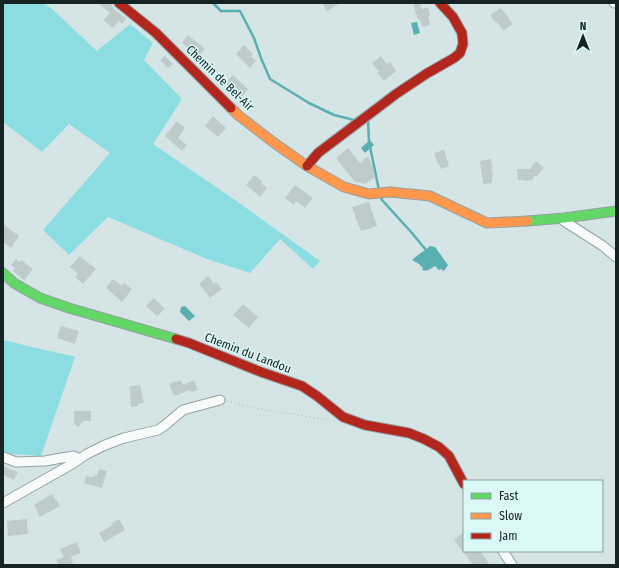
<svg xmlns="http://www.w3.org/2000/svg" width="619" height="568" font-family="'Fira Sans Condensed',sans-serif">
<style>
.green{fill:#8bdde1}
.water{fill:#5aafb3}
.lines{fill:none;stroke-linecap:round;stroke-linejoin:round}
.stream{stroke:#5aafb3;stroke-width:2.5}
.building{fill:#becbcb}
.street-casing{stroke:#95a1a1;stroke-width:11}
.fast-casing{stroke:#95a1a1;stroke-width:11}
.slow-casing{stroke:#95a1a1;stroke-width:11}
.jam-casing{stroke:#95a1a1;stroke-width:11}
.path{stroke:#bdc2c2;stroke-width:1.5;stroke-dasharray:1 3;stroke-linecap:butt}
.street{stroke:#f9fbfb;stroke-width:9}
.fast{stroke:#63d668;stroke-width:9}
.slow{stroke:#ff974d;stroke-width:9}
.jam{stroke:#b3261e;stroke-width:9}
.labels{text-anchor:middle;stroke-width:3;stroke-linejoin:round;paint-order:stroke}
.street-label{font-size:12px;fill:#172222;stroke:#dbf8f9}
</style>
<rect width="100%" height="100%" fill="#d5e5e5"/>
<path class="green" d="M3,3H42L51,8L97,51L130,24L153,43L144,60L182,99L153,144L235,200L320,261L313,269L280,239L250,273L207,259L108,217L69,255L43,230L110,153L69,124L42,152L3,122Z
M3,340L75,357L41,456L10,454L3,452Z"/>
<path class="water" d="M417,22L420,33L414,35L411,23Z
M370,140L374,145L365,153L361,148Z
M430,246L435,247L448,265L444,271L441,269L439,270L435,266C430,269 427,272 422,270L423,268L419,264L412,260C418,254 425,251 430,246Z
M185,306L195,316L189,321L180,312L181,307Z"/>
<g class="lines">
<path class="stream" d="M213,3L221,11H240L254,38L261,58L270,79L309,103L334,115L354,120
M368,120L369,142L379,190
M381,197L382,200L412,233L426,250"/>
</g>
<path class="building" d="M98,3H111L112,6L114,9L126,19L122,24L119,21L113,28L103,20L110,13Z
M322,3H340L327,11Z
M413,3H420L422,9L428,7L430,16H428L430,25L422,27L420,19L418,20Z
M501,8L513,24L503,31L497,22L496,23L490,15Z
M188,35L205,49L198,57L182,43Z
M244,45L253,54L251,56L256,61L250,68L236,54Z
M165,56L173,64L168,68L160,60Z
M381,56L387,64L390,62L396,71L384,81L377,73L379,72L372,63Z
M233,75L248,89L241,98L225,83Z
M213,116L226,128L218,137L205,126Z
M177,121L185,128L178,138L187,145L182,151L165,136Z
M348,148L360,163L368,156L374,170L373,171L375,177L365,184L355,182L336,158Z
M444,150L449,166L441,169L439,164H438L434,153Z
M491,159L493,177H492V183L483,184V178H482L480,161Z
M536,161L544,168L537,176H534V179H532V180L524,181V180H518L517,169H530Z
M254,175L262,181L261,183L267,188L260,197L246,185Z
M295,185L313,198L305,208L296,201L294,205L285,198Z
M368,202H369L377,226L361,231L360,227H359L352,207Z
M3,224L19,236L11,248L3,242Z
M80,256L96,269L83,284L75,277L78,274L70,267Z
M16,259L20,262L21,260L33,269L24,280L13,271L15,268L11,265Z
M208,276L214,284L216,282L222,289L210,298L199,284Z
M113,279L122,286L124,283L132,289L122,302L106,288Z
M154,298L165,309L157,316L146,306Z
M243,304L258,317L249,328L233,315Z
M61,326L79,331L75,344L57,338Z
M181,380L183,385L194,380L198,390L191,392L190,390L174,396L169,384Z
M140,385L144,403L138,404V406L131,407L130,397L131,396L129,387Z
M74,411H91V421H83L78,427L74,423Z
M3,466L18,472L14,480L3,475Z
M99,469L107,471L102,488L84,483L86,476L92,477L97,475Z
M52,494L60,506L40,517L34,505Z
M27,519L28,534L8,536L7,521Z
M119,519L125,530L104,542L99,533L113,525L112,523Z
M464,532V551H480L490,565H473L454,540Z
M77,542L81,553L71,557L73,563L67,565H59L56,560L64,557L60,549Z"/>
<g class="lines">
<defs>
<path id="street" d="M614,3H616
M564,218V221L603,246L616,257
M3,457L16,462L45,461L73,456L76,457L78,460
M3,503L72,464L87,454L105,445L124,438L158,430L164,426L183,410L220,400
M503,551L512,565"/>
<path id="fast" d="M528,221L564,218L616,211
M3,273L14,283L40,298L69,308L176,339"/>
<path id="slow" d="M231,108L238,115L273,142L307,166L344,187L369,194L390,192L430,196L487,223L528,221"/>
<path id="jam" d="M119,3L156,33L231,108
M307,166L318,153L396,94L426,74L454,58L460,53L463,44L462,33L453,17L440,3
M176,339L189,343L261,372L302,386L317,396L343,417L365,425L409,433L424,439L439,447L449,456L464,484"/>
</defs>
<use href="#street" class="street-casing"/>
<use href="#fast" class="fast-casing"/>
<use href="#slow" class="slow-casing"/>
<use href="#jam" class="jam-casing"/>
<path class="path" d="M227,401L260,409L330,420"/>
<use href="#street" class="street"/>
<use href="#fast" class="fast"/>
<use href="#slow" class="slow"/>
<use href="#jam" class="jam"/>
</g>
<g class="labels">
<g class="street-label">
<text transform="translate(220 78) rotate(44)" y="4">Chemin de Bel-Air</text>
<text transform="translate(248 353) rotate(21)" y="4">Chemin du Landou</text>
</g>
</g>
<rect width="619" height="568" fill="none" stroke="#172222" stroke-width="8"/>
<rect x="463" y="480" width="140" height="72" fill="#dbf8f9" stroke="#8da2a3"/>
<rect x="471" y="493" width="20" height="6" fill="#63d668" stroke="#8da2a3"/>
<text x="499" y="500" font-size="12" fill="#172222">Fast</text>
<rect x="471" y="513" width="20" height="6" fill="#ff974d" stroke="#8da2a3"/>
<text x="499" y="520" font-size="12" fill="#172222">Slow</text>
<rect x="471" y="533" width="20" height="6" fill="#b3261e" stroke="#8da2a3"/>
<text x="499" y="540" font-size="12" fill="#172222">Jam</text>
<g transform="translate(583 36)" stroke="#dbf8f9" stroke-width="3" paint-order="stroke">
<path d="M0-3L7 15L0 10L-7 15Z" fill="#172222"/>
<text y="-6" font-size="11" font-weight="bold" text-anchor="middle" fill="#172222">N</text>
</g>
</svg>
